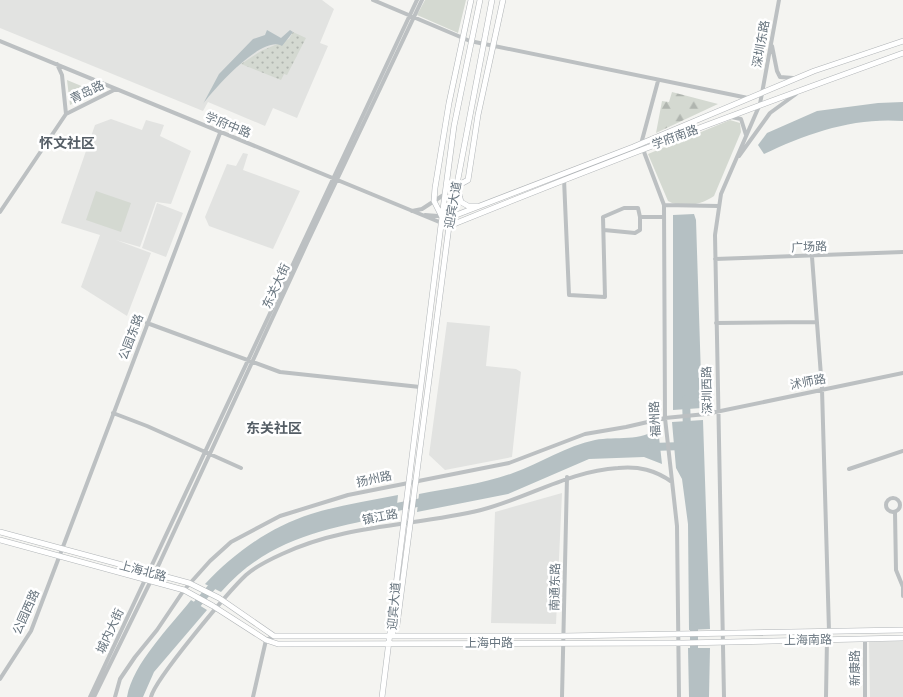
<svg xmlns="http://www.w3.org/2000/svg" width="903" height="697" font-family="'Fira Sans Condensed','Noto Sans SC',sans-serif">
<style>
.built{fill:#e2e3e1}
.forest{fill:url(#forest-firs)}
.park{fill:#d4d9d1}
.garden{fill:url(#garden-dots)}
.water{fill:#b5c0c3}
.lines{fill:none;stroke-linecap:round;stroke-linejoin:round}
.river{stroke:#b5c0c3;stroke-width:8}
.major-casing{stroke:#b0b4b7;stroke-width:6}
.minor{stroke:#bcc0c2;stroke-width:4}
.major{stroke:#fff;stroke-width:5}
.labels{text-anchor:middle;stroke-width:5;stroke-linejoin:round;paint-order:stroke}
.street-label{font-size:12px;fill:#67747e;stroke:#fff}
.neighbourhood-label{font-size:14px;font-weight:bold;fill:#545d65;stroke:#fff}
</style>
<defs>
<pattern id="forest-firs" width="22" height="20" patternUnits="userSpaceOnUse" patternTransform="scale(1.25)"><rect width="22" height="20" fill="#d4d9d1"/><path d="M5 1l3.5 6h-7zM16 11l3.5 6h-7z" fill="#b0b5af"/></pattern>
<pattern id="garden-dots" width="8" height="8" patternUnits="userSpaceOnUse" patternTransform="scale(1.25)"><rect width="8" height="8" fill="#d4d9d1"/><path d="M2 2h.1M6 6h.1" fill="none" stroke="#b0b5af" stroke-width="1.8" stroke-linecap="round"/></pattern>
</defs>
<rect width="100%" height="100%" fill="#f4f4f1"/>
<path class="built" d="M0,0H322L334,9L320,43L328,46L297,118L273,108L265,126L208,102L203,111L0,28Z
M111,119L142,130L146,120L164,125L160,136L191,151L171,204L156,202L140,247L116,240L151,253L127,316L81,287L100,235L61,223L95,125Z
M243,153L248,154L243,170L300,191L273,249L209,226L205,217L227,164L236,166Z
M157,203L183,213L166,257L142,248Z
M447,322L490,326L486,366L516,369L521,372L512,457L445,470L429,455Z
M562,493L556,624L491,623L495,512Z
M903,641V697H870L869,642Z"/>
<path class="forest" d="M67,80L96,92L70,105Z
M672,92L718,104L656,133L662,101L669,102Z"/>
<path class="park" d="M425,0H466L458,33L417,15Z
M730,120L740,123L741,132L714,196C701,205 682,209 668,201L648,154Z
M96,191L131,203L121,232L86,220Z"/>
<path class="garden" d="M293,32L306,38L287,75L284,74L281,80L241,64L261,51L289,39Z"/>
<path class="water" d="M267,30L281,38L290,30L293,32L282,46C263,34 214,89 203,104L219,74L253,39L265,35Z
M903,102V121C855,117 807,133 764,154L758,145L767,133L817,111L878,103Z
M694,214L696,220L702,408L673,410V215Z
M703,420L710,629L689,630L688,524L682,479L676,468L672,422Z
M658,428L662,464L644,457L589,459L508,494L417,512L419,494C451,488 483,484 513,473C541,463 566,446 595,440C616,436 641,442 658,428Z
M398,495L396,514C328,529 269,537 221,592L205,584C234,553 270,527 311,514C339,505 369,501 398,495Z
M191,600L207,610L154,672L143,697H127C133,663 170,627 191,600Z
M688,648H710L709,697H689Z"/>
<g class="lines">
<path class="river" d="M686,399L687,430
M652,447L683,446
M387,509L427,501
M192,610L217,581
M694,627V658"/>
<defs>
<path id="major" d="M478,206H468L461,202L457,186L468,180L478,115L503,0
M442,217L434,201L435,188L449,103L471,0
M451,217L633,147L814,71L903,41
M449,226C599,165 750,108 903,53
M0,532L189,583L219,598L274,636H563L903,630
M0,540L184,590L213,606L266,640L278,644L683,643L903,638
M391,635L397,625L449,226L492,0
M382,697L442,217L454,126L480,0"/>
</defs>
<use href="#major" class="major-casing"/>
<path class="minor" d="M373,0L470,41L748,98
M0,41L449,226
M772,46L777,71L780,77L793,78
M57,64L62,75L66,114
M658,81L641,144L664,205L665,418L677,526L679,697
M731,117L741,119L746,135
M739,156L770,113L796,94
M564,179L569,295L605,297L603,217L624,208H638L640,217H664
M664,205L718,206
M412,211L422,209L445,194
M0,212L66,114L116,89
M425,215L451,217
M604,230L635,233L640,230V217
M812,257L822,389L829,631
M715,259L903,252
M147,323L280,372L420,387
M716,323L817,322
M113,413L147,426L241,468
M849,469L903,451
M886 505a7 7 0 1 1 14 0a7 7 0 1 1-14 0Z
M895,512L896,570L903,587V596
M0,679L31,631L220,133
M90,697L417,0
M94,697L160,562L307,243L422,0
M115,697L120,679L135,657L157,630L184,590L210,561L231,542L280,516L348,495L509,463L585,434L626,427L665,418L706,414L903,373
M151,697C155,679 229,591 246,575C255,567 271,559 282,554C345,524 416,526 481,510C528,498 569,471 618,468C639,466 655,470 672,482
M253,697L266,640L274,636
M562,697L567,477
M724,697L715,235L721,194L760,104L779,0
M826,697L827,639
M865,697V639"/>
<use href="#major" class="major"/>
</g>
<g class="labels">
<g class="street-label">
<text transform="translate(761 44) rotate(-80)" y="4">深圳东路</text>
<text transform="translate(87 92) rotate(-26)" y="4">青岛路</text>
<text transform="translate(228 125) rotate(22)" y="4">学府中路</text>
<text transform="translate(675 137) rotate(-20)" y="4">学府南路</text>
<text transform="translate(453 205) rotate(-80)" y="4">迎宾大道</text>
<text transform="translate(809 247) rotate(-2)" y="4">广场路</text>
<text transform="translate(276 286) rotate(-65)" y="4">东关大街</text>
<text transform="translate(131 337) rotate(-69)" y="4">公园东路</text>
<text transform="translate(808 382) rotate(-11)" y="4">沭师路</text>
<text transform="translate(707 390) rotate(-91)" y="4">深圳西路</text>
<text transform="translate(655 419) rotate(-93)" y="4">福州路</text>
<text transform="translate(374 479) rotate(-12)" y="4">扬州路</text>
<text transform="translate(380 517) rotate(-11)" y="4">镇江路</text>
<text transform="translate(143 571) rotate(15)" y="4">上海北路</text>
<text transform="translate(555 587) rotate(-89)" y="4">南通东路</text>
<text transform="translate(394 606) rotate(-85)" y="4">迎宾大道</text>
<text transform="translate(26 612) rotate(-66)" y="4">公园西路</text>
<text transform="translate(110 631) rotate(-65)" y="4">城内大街</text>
<text transform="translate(808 640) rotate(-1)" y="4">上海南路</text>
<text x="489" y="647">上海中路</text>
<text transform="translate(855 668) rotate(-90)" y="4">新康路</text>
</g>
<g class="neighbourhood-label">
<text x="67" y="148">怀文社区</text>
<text x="274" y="433">东关社区</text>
</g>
</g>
</svg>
